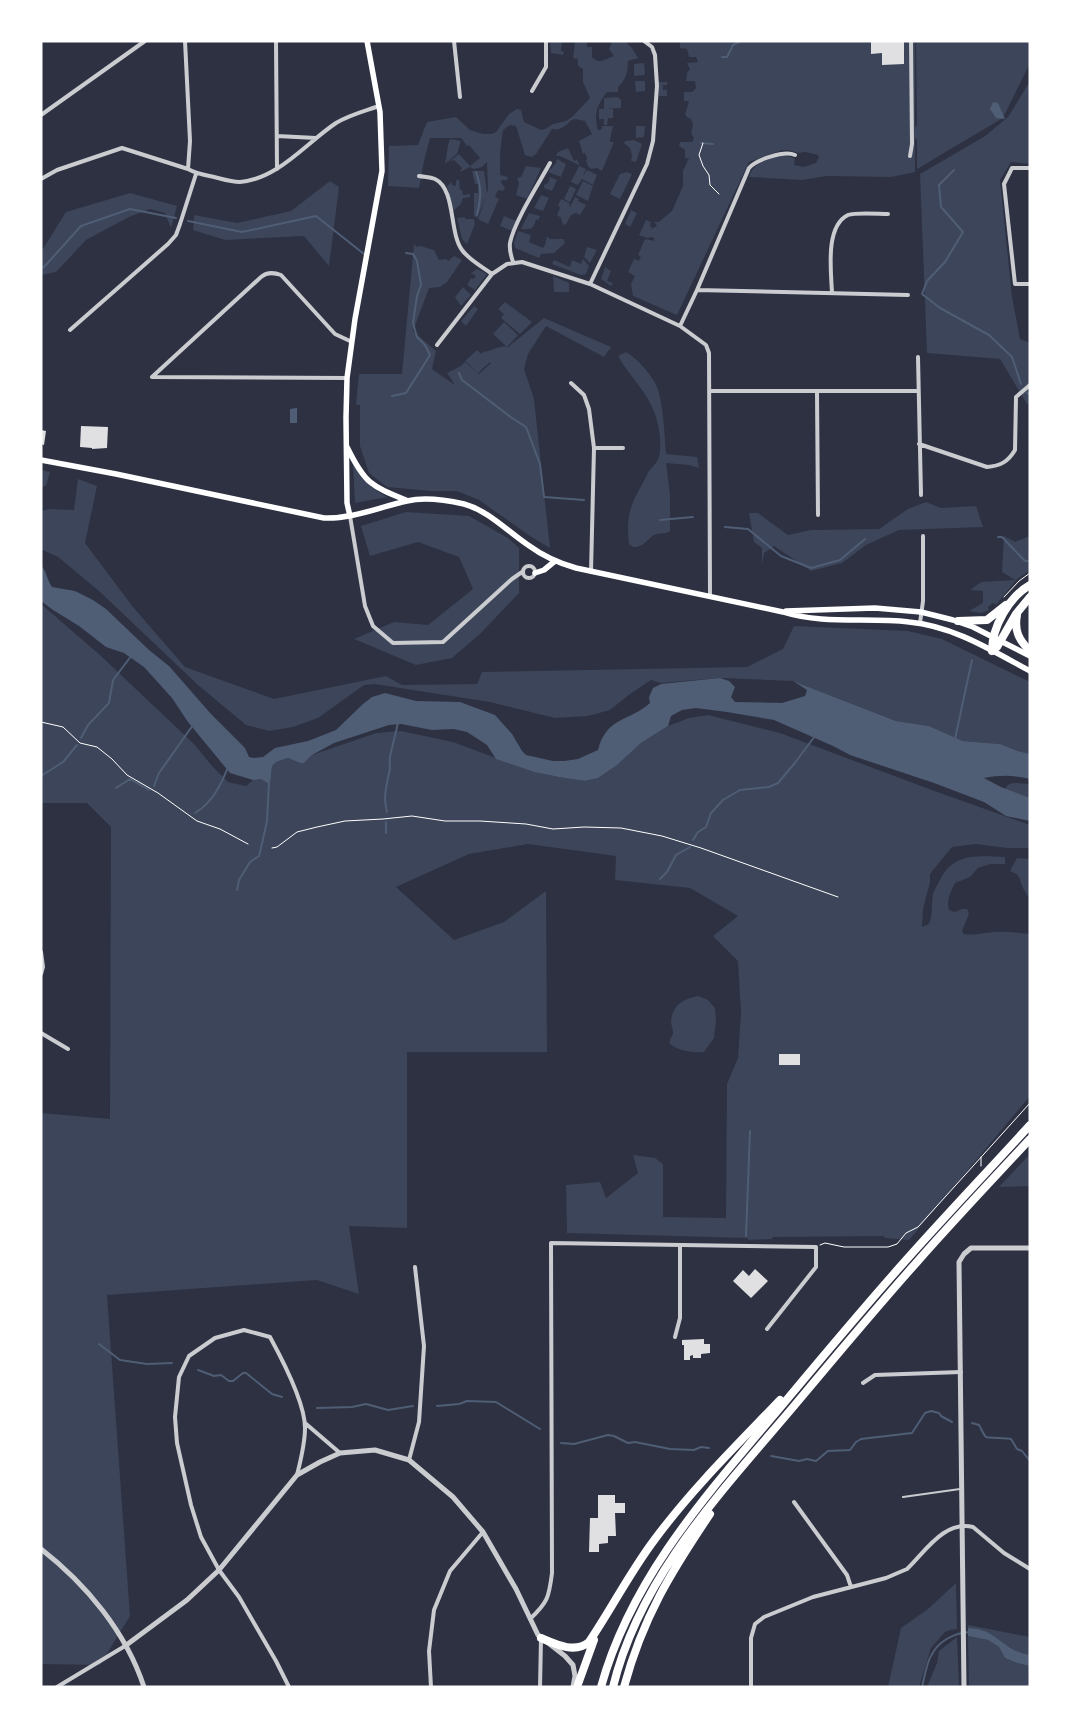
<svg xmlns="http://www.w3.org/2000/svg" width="1071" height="1728" font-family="'IBM Plex Serif',serif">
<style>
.green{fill:#3c4559}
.water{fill:#4f5d75}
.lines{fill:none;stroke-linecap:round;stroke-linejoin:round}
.stream{stroke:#4f5d75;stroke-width:2}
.building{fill:#e0e0e3}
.path{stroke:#fff;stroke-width:1}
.service{stroke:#caccd0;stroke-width:2}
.minor{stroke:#caccd0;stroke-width:4}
.tertiary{stroke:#caccd0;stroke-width:5}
.secondary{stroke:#fff;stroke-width:5.5}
.motorway{stroke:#fff;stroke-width:8}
</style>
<rect width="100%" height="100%" fill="#2d3142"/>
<path class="green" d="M550,41H562L561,51L564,52L563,55L551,53Z
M577,41H587V47H592V57C599,65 606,59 614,56L609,49L612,41H625L632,48L638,58L628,61C628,72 626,80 618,87V92H608L606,93C596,108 594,114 598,131L599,130L602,129V126H613L610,140V142H614L602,171L597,168L591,169L588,166L586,161L587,158L585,153L583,154L579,141L592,134L585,121C566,116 574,123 561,128C558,130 555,129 552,129L536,154L532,157L525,155L516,126L510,125L503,130L500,153V175L508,177L507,180H502L501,182L505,188L503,191L498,190L495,197L499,199L488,224L478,219L486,197L477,218L474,216V193H478V184H475L472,171H484L487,193L488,190L487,162L482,167L474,169L470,167L460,172L462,168L454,160L449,162L459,154L470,166L480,158L469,145L467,146L461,138H430L424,161L419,188L388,186L389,146L418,145L427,122L456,117L470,130L483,134H492L496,132L509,114L517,109L521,110L524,122L541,130L545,129L553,124L566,121L573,116L590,98L583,82V69L578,66V59L573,58L575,42Z
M680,41H915V127L917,125L916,41H1030V63L1003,118L917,169V140L915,138V172L891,177L826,176L802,180L749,177C750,174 751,171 753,169C760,160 786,151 795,159L794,165L804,167L816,163L819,157L818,155L805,152L799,153L788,150H782L749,162L677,315L633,296L631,284L635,276L628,272L634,259L640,261L639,260L641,257L638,255L645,239L655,241L653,237L647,238L639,235L646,220L651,222L650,226L652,227L651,229L657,226L654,222H659L672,211L683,186V171L689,158H685V150L679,146L680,142H692L694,138L691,133L693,125L691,119L687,117L685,114L689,101H684V92H692L696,88L695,81H686L687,73L690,69L687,63L698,62L696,57H689L687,49L680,48Z
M644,63L645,75L634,76V64Z
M635,81H645V91L636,92Z
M1030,81V164L1011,162L1000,180L1012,297L1020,339L1030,343V405L1027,404L1000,359L927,353L920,174L985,136L1008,117Z
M659,82H667V85H663V90H667V96H659Z
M604,98L618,97L621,100V108L605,109H613V118H608L607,125H604V119H599V109H604Z
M636,126H645L644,137L636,138Z
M450,139L461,141L457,154L445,164L448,145Z
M634,140L642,144L636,162L631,161L632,155L630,148L624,143L625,141Z
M568,148L574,161L577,160L579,163V165L560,156H556L558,152Z
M557,159L566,164L561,177L548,172L556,163Z
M526,166L541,168L527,199L516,195L519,183L517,178L521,177Z
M579,166L586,169L583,176L587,170L597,175L593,185L582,179L578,185L571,182Z
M627,172L632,174L620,199L610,194L620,174Z
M550,177L557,180L552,191L544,188V185L548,183Z
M459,179L460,190H462L463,195L470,194V197L463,198L461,204L453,211L447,186L452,182V185L456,186V181Z
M330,181L339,187L329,266L304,236L225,240L193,230L194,215L237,223L291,211Z
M583,181L593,186L588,201L576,195Z
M570,186L576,189L570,202L564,199Z
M130,193L177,206L171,228L165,213L150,209L129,217L86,240L56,272L41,275V252L66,212Z
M541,195L549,198L543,211L534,208Z
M575,197L579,199L578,201L586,205L580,215L576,213L571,215L566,224L563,225L561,218L557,215L560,208L558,205L561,199L569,203L570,207Z
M631,210L637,213L630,227L625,224Z
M529,213L540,216L538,220L536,219C534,228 532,230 521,229Z
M504,216L516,221L512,231L500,226Z
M465,217V219H474L475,224L467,244L462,239L457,218Z
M518,231L531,235L529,242L543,248L545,245L547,236L550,239H563L565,243L554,253L541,254L539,258L515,248L514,243Z
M414,244L417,247L420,246L434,250L439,260L446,259L448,261L454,256L462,260L447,282L440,287L429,288L413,331L436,351L432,369L455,385L447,373L461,366L465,362L479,374L491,363L490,362L478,373L465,361L477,350L482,354L483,352C493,351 499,345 508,347L544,318L611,347L604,357L546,326L528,354L524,369L534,399L550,548L533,538L479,500L457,491H431L387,487L369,473L360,446V405H356L359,374H402Z
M587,247L597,250L590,263L584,257Z
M583,259L589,266L586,274L581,275L552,264L554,260L570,267L572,260L581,264Z
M605,267L611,271L607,281L613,283L611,286L601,279Z
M477,269L487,274L475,290L467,285L471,278L473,279L476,276L471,273Z
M553,276L569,283V292H554Z
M463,287L471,295L461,306L455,297Z
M505,302L532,322L520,334L501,318L504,314L498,309Z
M474,306L478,309L466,326L461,321Z
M504,322L518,335L507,347L493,334Z
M626,352C638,359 652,375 657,387C663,401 665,438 666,454L697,457L699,468L689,465L666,463L670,494V531C665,535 660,532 654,535C646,540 643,548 633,547L629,544C625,510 633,502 647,475C649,469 656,465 658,459C663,449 659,425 655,414C647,391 629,376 618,356Z
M353,463C362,476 372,490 387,497L355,503Z
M41,470L50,472L46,486L41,487Z
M78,479L97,486L85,543L133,607L185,667L274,699L386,676L402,685L477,684L482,672L747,667L783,649L794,626L908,631L942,639L1030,682V754L1018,751L1000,744L963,741L929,726L896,721L793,681L720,678L661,683L651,680L630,694L610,710L588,716L555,718L490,702L374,684L364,685L318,718L293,727L269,731L246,725L198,685L99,591L58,557L41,549V511L49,509L74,510Z
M926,502L941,508L976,506L983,527L899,530L866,545L842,563L811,571L774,546L764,553L762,565V548L754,542L749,513H758L788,535L811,530L879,529L908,509Z
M406,512L469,516L508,538L519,548V593L480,634L452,658L416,665L354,639L394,622L428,625L473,589L459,557L418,542L370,556L361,526Z
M1004,536L1015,542L1030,536V570L1016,580L996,605L993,603L988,607L989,610L981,613L969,611L983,603V591L970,590L981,582L1015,580L1002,572Z
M41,604L100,655L195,745L212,766L228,782L246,786L253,780L261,779L267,783L272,766L276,762L288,758L300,763H304L312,755L376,733L401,731L453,742L531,771L564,778L585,781L598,778L616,766L641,743L668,726L689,718L708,715L780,733L929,789L1030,825V848H1007L976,844L952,847L930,874V882L923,909L922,927L929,924C933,915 931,904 933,894C935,888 939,882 942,876C956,852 980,856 1005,857V864H990L978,868L970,877L955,883C951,891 946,900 949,910L955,912L962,909H967L969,914L962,931L964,934C973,936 987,932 997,932C1008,931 1019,933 1030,934V1096L909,1240L885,1238L884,1236L773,1237L772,1239L748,1240L749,1206L748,1238L567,1233L566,1185L600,1182L606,1198L638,1173L633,1155L655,1158L663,1164V1217L726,1218L727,1084L738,1058L741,1013L738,961L713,936L738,916L690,888L615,880L616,856L528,844L469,854L396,887L454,940L504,922L546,891L547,1052H407V1228L349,1226L359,1294L317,1280L107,1295L130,1616L100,1665L41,1664V1113L110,1119L111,827L87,803H41Z
M1017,783L1030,784V809L1005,791C1006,784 1010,783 1017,783Z
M1017,858L1030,859V900C1028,896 1025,892 1023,888C1019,879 1021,875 1010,871Z
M698,996L708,1000L715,1008L716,1020L714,1038L704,1052C693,1053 679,1051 670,1044C669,1038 672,1038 673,1033C673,1029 671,1025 671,1021C673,1004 684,999 698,996Z
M1030,1154V1186L999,1187Z
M956,1583L957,1629L950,1630L945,1632L931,1648L919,1687H888L901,1628L928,1609Z
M968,1625L1030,1637V1655C1025,1654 1019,1652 1014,1650C996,1641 992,1629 968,1628Z
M968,1636L988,1640L999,1647L1005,1658L1017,1663L1030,1666V1687H969Z
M957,1637L959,1686L927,1687L937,1663L939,1651Z"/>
<path class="water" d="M993,102L998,103L1005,119L996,118L990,109Z
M297,408V423H290V409Z
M41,565C47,572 47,580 52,587L75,591L93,600L106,609L149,650L169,666L211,714L245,748L249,757L254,758L263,757L275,748L308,741L336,730L363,704L372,697L385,693L416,701L460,702L495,715L512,734L522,751L526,755L553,761H564L578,759L598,750C607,716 629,722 650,703L649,697L653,688L661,684L720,678L729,681L735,687L731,697L735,702L782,703L805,696L807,690L793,681L896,721L929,726L963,741L1000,744L1018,751L1030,754V779C1015,775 1000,775 984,778L1001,787L1030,798V821L1006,816L984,802L934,783L850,755L833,746L774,720L727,712L696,708L682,710L671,716L668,726L641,743L616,766L598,778L585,781L564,778L534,772L496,759L487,745L467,732L454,729L432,730L401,724L389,725L334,743L312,755L304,763H300L288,758L276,762L272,766L270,783H267L261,779L253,780L230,773L188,722L172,698L144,667L124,653L106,647L79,626L53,610L41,601Z
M968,1628C992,1629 996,1640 1014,1650C1019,1652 1025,1654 1030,1655V1666L1017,1663L1005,1658L999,1647L988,1640L968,1636Z"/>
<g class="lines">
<path class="stream" d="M722,57H727L733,45L741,41
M701,143L713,144
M954,170L939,185L941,207L963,232L945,262L927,281L922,294L940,308L989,335L1012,357L1021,384
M476,172C482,189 481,197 477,215
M188,221L242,232L316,216L364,254
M41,268L44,267L81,226L130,209L176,218
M459,373L462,380L512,418L526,427L540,464L544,497L584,500
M1027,393L1030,394
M392,396L406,393L430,355L425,345L417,337L413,323L417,296L421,285L417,261L413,254L406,253
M660,520L693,517
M725,527L748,529L781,556L811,568L840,560L865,539
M998,537H1002L1025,561H1030
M81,738L88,725L109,703L113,680L132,655
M955,739L972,660
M41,776L63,762L77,745
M154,786L159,773L193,725
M116,788L130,779L149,790
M387,812C383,797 386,788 389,773C391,768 389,763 390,757C392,746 396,734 398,722
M195,813C212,803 221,785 228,767
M386,822V833
M693,840L698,832L706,827L711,813L723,800L740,790L769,787L778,783L794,764L815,736
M660,879L667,872L676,855L690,847
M237,890L239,880L250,862L259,856L261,848L267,821L269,782
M746,1236L750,1131
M99,1344L120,1360L147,1364L172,1363
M198,1370L214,1376L221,1375L229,1381H233L243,1373H246L272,1394L282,1397
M437,1406L459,1404L467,1401L496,1402L540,1429
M317,1408L352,1407L366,1404L388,1410L413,1406
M972,1423L979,1425C981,1428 983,1434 986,1437C987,1438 1006,1438 1011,1439L1017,1449L1022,1451L1030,1461
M561,1443L574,1444L608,1435L614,1436L628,1443L635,1442L670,1449L694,1450L701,1447L709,1448
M771,1456L799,1461L807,1459L816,1461L828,1451L850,1450L856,1442L861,1439L912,1433L925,1413L931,1411L939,1413L941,1416L952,1422
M922,1687C924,1679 927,1662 931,1656C938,1641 954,1633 970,1632"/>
</g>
<path class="building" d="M871,41H904V64L882,65V53L871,54Z
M81,426L108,427L107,448L92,449V448L80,447Z
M41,430L46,431L44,445L41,444Z
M779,1054H800V1065H779Z
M755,1269L768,1281L751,1298L733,1281L743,1270L749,1276Z
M704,1339V1344H710V1353L701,1354V1358H693V1355L690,1356V1360H684V1345H682V1340Z
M598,1495H615V1503H625V1513H615L616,1536H608V1543L599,1544V1552H589L590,1518H598Z"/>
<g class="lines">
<path class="path" d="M703,143L699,155L703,166L709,175L710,185L719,194
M1004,597L1019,581L1030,573
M41,722L63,727L80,743L97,747L112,759L127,775L158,793L197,821L220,829L248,844
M272,848L277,847L297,832L317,827L345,821L383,819L412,816L445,821H480L526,824L553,829L584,827L621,828L662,836L701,848L838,897
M981,1166V1157
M820,1245L825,1243L844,1247H888L897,1244L906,1233L918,1227L1030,1103"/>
<path class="service" d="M903,1497L960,1489"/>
<path class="minor" d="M185,41L190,141L188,169
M276,41L277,169
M454,41L460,97
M532,91L546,67V41
M41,115L145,41
M277,136L316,138
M910,156L912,144L911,41
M1030,168H1012L1004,184L1015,284H1030
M419,176C424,177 430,177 435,179C456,189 449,233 462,250C469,260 483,267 492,274
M41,179L57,170L122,148L188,169C197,174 205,175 214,177C222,179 231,182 240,182C278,179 306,143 336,123C349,115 365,111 379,106
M513,262C511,256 509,250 510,243C514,222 539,183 550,163
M590,284L647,164L653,141L657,86L655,55L652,47L644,41
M697,290L908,295
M832,293C831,271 825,226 848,215C856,212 879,214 888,214
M680,326L697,290L749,168C756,160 784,150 795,155
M70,330L168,244L176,235L180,224L196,174
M437,345L492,274L507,264L522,262L590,284L680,326L706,345L709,353L710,596
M918,357L921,495
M152,377L261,277C267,272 273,272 281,275L335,334L352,342
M152,377L347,378
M571,383L584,395L589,409L594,448L591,572
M709,391H918
M817,392L818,515
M919,444L987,467C1000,466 1008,462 1015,450L1016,397L1030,385
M594,448H623
M350,516L365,606L373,626L393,643L443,642L512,579L522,572
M523 572a6 6 0 1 1 12 0a6 6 0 1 1-12 0Z
M920,623L923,601V536
M41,952L43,967L41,974
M41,1033L68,1049
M675,1337L680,1318V1245
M863,1383L875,1375L961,1372
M305,1423L340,1453
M409,1460L419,1422L424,1346L415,1267
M794,1502L847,1575L851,1587
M530,1619C548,1602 549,1597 552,1573L551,1243L816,1247V1267L767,1329
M57,1687L125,1646
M289,1687L276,1661L239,1597L219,1570L201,1537L191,1505L177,1443L175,1417L179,1377L189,1356L215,1338L244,1330L270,1337C282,1359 305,1404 305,1428C305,1444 301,1459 297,1475
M431,1687L429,1651L434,1610L450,1571L483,1532
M540,1687L541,1639
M751,1687V1638L755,1624L764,1617L813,1597L886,1578L907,1569C925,1552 944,1520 973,1527L1004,1553L1030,1569"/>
<path class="tertiary" d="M41,1549C86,1584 126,1632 144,1687
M125,1646L187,1600L219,1570L297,1475L320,1462L340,1453L375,1450L409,1460L453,1497L483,1532L516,1589L538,1635L565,1656L573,1665L575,1676L573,1687
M964,1687L959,1262L964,1254L971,1248H1030"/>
<path class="secondary" d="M347,447C365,484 371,486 408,501
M41,460L116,474L324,518C353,519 379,507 407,501C424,497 446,500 464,504C489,511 507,531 528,545C543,556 558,563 576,568L783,612C824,625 867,617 909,622C953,626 991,650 1030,671
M350,516L347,503L346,418L347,378L355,319L382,171L380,112L367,41
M535,573L544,570L555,561
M786,611L875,608L921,612L953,620L973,627L1030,656"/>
<path class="motorway" d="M1017,615C1014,631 1019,640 1030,651
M958,621L987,620L1006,605
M992,651C992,627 1009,597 1030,585
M992,651L997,647L1016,614L1030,597
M541,1638C555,1644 575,1654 589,1642C612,1608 630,1572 655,1539C692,1489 737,1445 780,1400
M577,1687L594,1640
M601,1687C632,1575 711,1490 784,1403C824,1355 865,1306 907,1259C947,1214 989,1170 1030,1125
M613,1687C640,1576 723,1490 794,1406C835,1357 875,1309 917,1262C954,1220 992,1180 1030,1139
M624,1687C643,1617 671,1572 710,1514"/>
</g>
<rect width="1071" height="1728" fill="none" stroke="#ffffff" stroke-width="85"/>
</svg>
